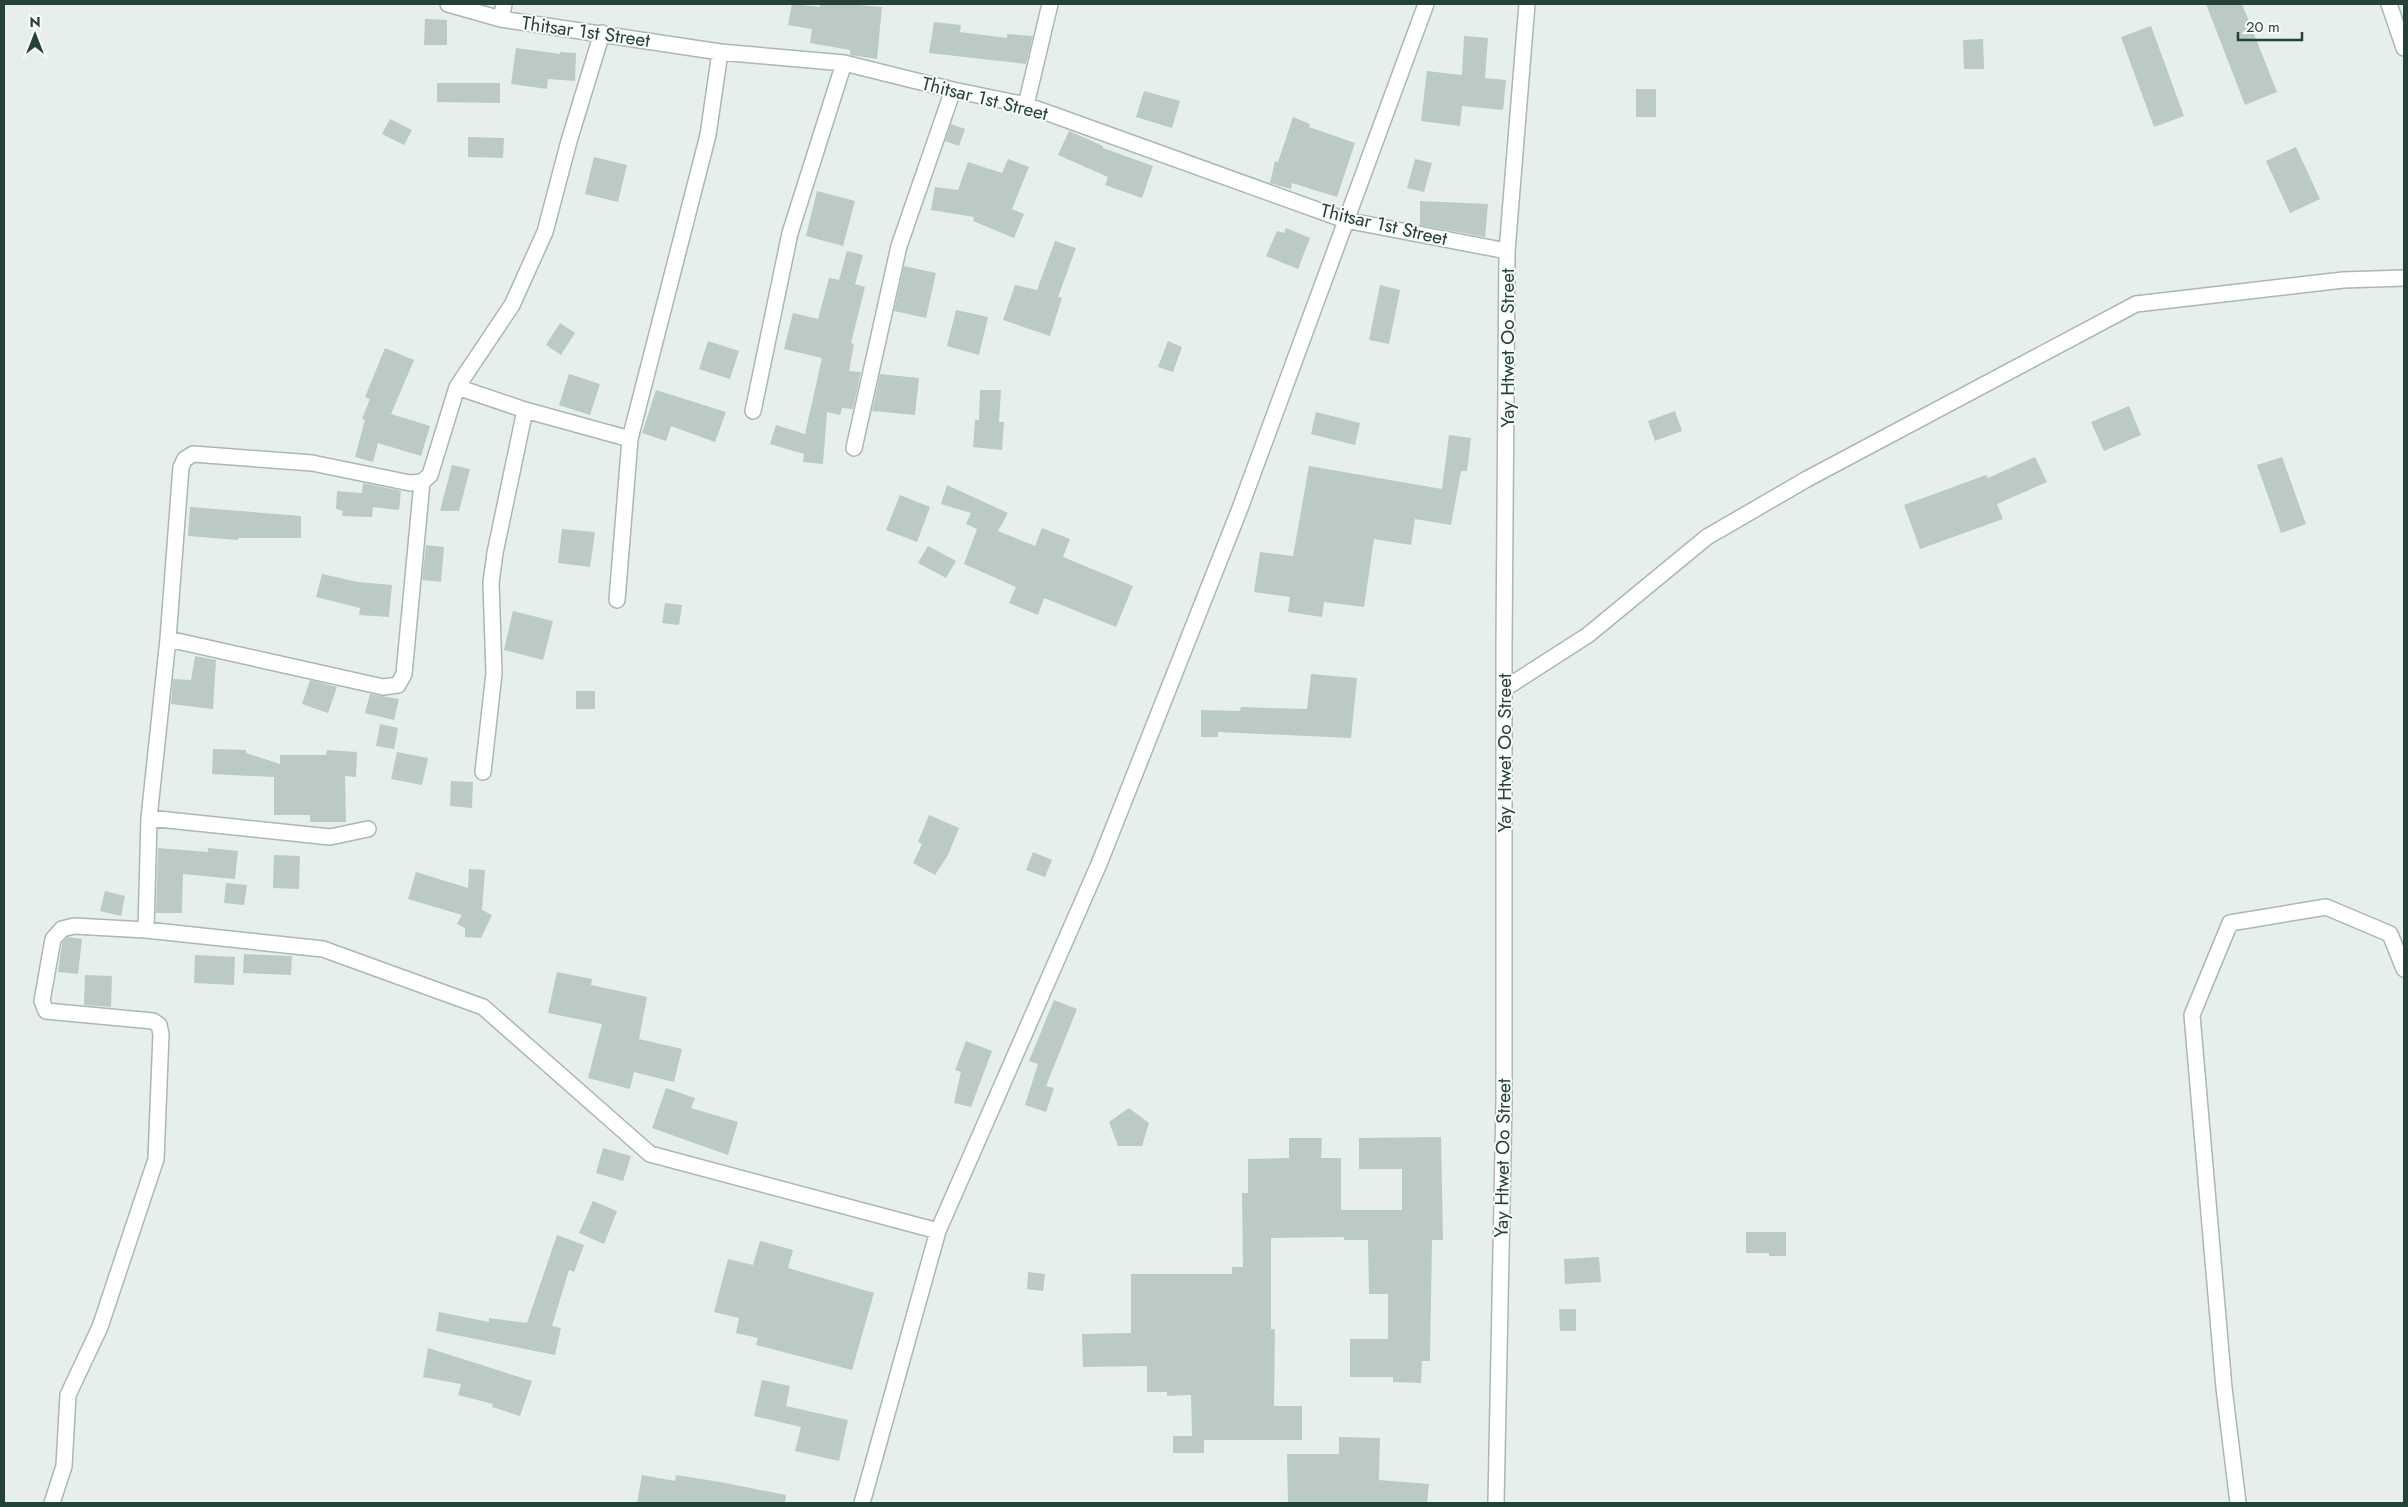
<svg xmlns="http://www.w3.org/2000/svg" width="2408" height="1507" font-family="Jost,sans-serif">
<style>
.building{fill:#bbcac4}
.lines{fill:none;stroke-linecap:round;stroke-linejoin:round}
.minor-casing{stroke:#a8b8b2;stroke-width:18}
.minor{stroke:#fff;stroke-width:15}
.labels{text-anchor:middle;stroke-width:4;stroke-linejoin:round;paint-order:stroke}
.street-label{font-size:19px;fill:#24423a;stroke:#f7fbf9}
</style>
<rect width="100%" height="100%" fill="#e6efeb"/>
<path class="building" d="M792,4L820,7V4H847L882,7L877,59L850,55V50L810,43L812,29L788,25Z
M2206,4H2242L2277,92L2245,105Z
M425,19L447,20V45H424Z
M934,22L961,25L960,32L1007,38V34L1033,36L1026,64L929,53Z
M2151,26L2184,116L2154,127L2121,37Z
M1464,36L1488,38L1485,78L1506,80L1503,110L1462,106L1460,126L1421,121L1427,71L1462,75Z
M1983,39L1984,69H1964L1963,40Z
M516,48L560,54V52L576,53L575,81L548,79L547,89L511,84Z
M437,83H500V103L437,102Z
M1636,89H1656V117H1636Z
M1144,91L1180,101L1172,128L1136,117Z
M1293,117L1310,124L1309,127L1355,143L1337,197L1292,183L1291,189L1270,183L1275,161L1278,162Z
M390,119L412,130L404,145L382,134Z
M951,124L965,129L959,146L945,141Z
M1069,131L1103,146V148L1153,166L1142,198L1105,185L1108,177L1058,155Z
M468,137L504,138L503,158L468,157Z
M2296,147L2320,199L2290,213L2266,161Z
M594,157L627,165L618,202L585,194Z
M1008,159L1029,167L1012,209L1024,214L1014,238L973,221L974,217L931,210L935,187L958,190L968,162L1002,173Z
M1415,159L1432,163L1424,192L1407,188Z
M817,191L855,201L843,246L806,236Z
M1420,201L1488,204L1485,237L1420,225Z
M1286,228L1310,238L1298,269L1266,256L1277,231L1284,233Z
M1055,241L1076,248L1058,297L1062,298L1050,336L1003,320L1015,285L1037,290Z
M847,251L863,255L855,284L865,287L851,343L854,344L849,371L861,372L853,409L842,408L840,415L827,412L823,464L803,462L804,454L770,444L776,425L805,434L822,358L784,349L793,313L818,319L829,278L839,280Z
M904,266L936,273L926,318L894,311Z
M1380,285L1400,290L1389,344L1369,340Z
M956,310L988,317L979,355L947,346Z
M560,323L575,333L561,355L546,345Z
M708,341L739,351L730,379L699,369Z
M1168,341L1182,347L1173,372L1158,367Z
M385,348L414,360L391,414L430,426L421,456L378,443L373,462L355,457L365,420L362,419L370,399L365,397Z
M569,374L600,384L590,415L559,405Z
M880,374L919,378L915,415L872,411Z
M656,390L726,412L715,442L671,426L666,441L642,433Z
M980,390H1001L999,422H1004L1002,450L973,447L975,420H979Z
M2129,406L2141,435L2104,451L2091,422Z
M1675,411L1682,431L1655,441L1648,421Z
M1316,412L1360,423L1355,445L1311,434Z
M1449,435L1471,438L1467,471H1461L1451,525L1415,519L1411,545L1374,539L1364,607L1324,602L1322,617L1288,612L1290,597L1254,592L1260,552L1293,556L1309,466L1442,489Z
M2035,457L2047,482L1997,504L2003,519L1920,549L1904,505L1986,475L1988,478Z
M2282,457L2306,524L2281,533L2257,465Z
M452,465L470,469L459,511H440Z
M363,483L401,491L399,510L373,507L372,517L342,516L343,511L336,509L337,491L362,493Z
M947,485L1008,513L998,531L1035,546L1042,528L1070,539L1063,557L1133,586L1116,627L1044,598L1038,615L1009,603L1016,587L964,564L977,529L966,524L971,513L941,504Z
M900,495L930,507L917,542L886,530Z
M190,507L301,516V538H238V540L188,536Z
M562,529L595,532L590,567L558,563Z
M426,545L444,547L441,582L422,580Z
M928,546L956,561L946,578L918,563Z
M322,574L358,582L392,585L389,617L359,615L360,608L316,597Z
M665,603L682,605L679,625L662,623Z
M513,611L553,621L543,660L504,650Z
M195,656L216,660L213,709L171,704L173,679L191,680Z
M1311,674L1357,678L1351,738L1218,732V737H1201V710L1240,711L1241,707L1307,709Z
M310,680L337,687L328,713L302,704Z
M576,691H595V709H576Z
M370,694L399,699L394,720L365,713Z
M380,724L398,728L394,749L376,746Z
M213,749L246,750V753L280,764V755H326L327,750L357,752L356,777L345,776L346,822H310V815H274V777L212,774Z
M397,752L428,758L422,785L391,779Z
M451,781L473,782L472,808L450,806Z
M929,815L959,828L948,855L935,875L913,863L922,844L918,842Z
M158,848L208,852V848L238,851L235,879L183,874L182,913H156Z
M1033,852L1052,860L1045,877L1026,870Z
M274,855L300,856L299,889L273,888Z
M469,869L485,870L482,910L492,915L481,938L465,937V928L457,924L462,915L408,899L416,872L468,888Z
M226,883L247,885L244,905L224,903Z
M105,891L125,896L121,916L100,911Z
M67,937L82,939L78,974L58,972L62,943Z
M244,954L292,956L291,975L243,973Z
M195,955L235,957L234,985L194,983Z
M557,972L592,979L591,985L647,997L639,1039L682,1049L674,1082L634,1072L630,1089L588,1078L602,1024L548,1013Z
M85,975L112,976L111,1007L84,1005Z
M1054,1000L1077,1009L1046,1086L1054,1088L1046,1112L1025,1105L1038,1064L1029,1061Z
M966,1041L992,1051L971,1107L954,1103L961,1072L955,1070Z
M666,1088L695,1098L691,1108L738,1122L728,1155L652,1128Z
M1129,1108L1149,1123L1142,1146H1118L1109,1122Z
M1441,1137L1443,1240H1432L1430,1361H1422L1421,1383L1393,1382V1377H1350V1339H1388V1294H1369L1368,1240H1344V1237L1271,1238V1329H1275L1274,1406H1302V1440H1204V1453H1173V1436H1192L1191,1395L1167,1396V1392H1147V1366L1083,1367L1082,1334L1131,1333V1274H1232V1267H1243L1242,1193H1248V1159L1289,1158V1138H1322L1321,1158H1341V1210H1402V1169H1359V1138Z
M603,1148L631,1156L623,1181L596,1173Z
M593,1201L617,1211L604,1244L579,1233Z
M1746,1232H1786V1256H1769V1253H1746Z
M557,1235L584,1245L574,1272L569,1270L552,1326L561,1328L555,1355L436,1331L439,1312L489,1322V1318L527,1323Z
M760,1241L793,1250L788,1268L874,1293L852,1370L756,1345L758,1338L736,1333L739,1318L714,1312L728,1259L753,1265Z
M1599,1257L1601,1282L1565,1284L1564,1259Z
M1028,1272L1045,1274L1043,1291L1027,1289Z
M1559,1309H1576V1331H1560Z
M428,1348L532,1381L520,1416L492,1407L493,1404L458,1395L461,1384L423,1377Z
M762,1380L790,1386L786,1406L848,1420L839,1461L795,1451L801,1427L754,1416Z
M1339,1437L1380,1438L1379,1480L1429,1484L1427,1503H1288L1287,1454H1339Z
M642,1475L675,1481L676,1475L720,1482L786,1495L785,1503H637Z"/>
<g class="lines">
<defs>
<path id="minor" d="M448,4L501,19L720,52L844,63L953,90L1026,105L1345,220L1507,251
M2389,4L2404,48
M501,19L504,4
M1026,105L1050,4
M457,387L525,410L630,439
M753,411L790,233L844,63
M854,448L899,246L953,90
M617,600L630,439L708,135L720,52
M168,639L383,687L398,685L404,674L422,482
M1504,689L1588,635L1707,537L1807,479L2136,304L2343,280L2404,278
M483,772L494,673L491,583L495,553L525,410
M149,818L330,837L368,829
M146,930L149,818L168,639L181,467L185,459L193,454L312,463L410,483L422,482L430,475L457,387L512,305L545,232L569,141L602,33
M52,1503L64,1466L68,1395L100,1327L156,1159L161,1034L159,1025L153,1021L46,1011L42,1001L53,939L62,929L74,926L146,930L323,949L483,1007L650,1154L938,1231
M862,1503L938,1231L1099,864L1239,511L1426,4
M1496,1503L1504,1102V647L1507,251L1527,4
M2238,1503L2224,1388L2192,1015L2230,923L2326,907L2390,934L2404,969"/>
</defs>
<use href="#minor" class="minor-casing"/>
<use href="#minor" class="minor"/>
</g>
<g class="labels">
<g class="street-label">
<text transform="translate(586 31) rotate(8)" y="7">Thitsar 1st Street</text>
<text transform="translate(985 98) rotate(14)" y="7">Thitsar 1st Street</text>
<text transform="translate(1384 224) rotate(13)" y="7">Thitsar 1st Street</text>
<text transform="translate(1507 348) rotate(-90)" y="7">Yay Htwet Oo Street</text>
<text transform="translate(1504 753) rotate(-90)" y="7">Yay Htwet Oo Street</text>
<text transform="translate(1502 1158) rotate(-89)" y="7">Yay Htwet Oo Street</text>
</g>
</g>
<rect width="2408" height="1507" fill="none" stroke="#24423a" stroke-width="10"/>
<g transform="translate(35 35)" stroke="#f7fbf9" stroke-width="4" paint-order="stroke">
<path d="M0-4L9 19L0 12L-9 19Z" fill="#24423a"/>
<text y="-8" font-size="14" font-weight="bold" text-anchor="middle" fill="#24423a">N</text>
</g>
<path d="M2238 32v8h64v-8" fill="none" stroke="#24423a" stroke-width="2.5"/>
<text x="2246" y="32" font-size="15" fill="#24423a" stroke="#f7fbf9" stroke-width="4" paint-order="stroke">20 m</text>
</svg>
